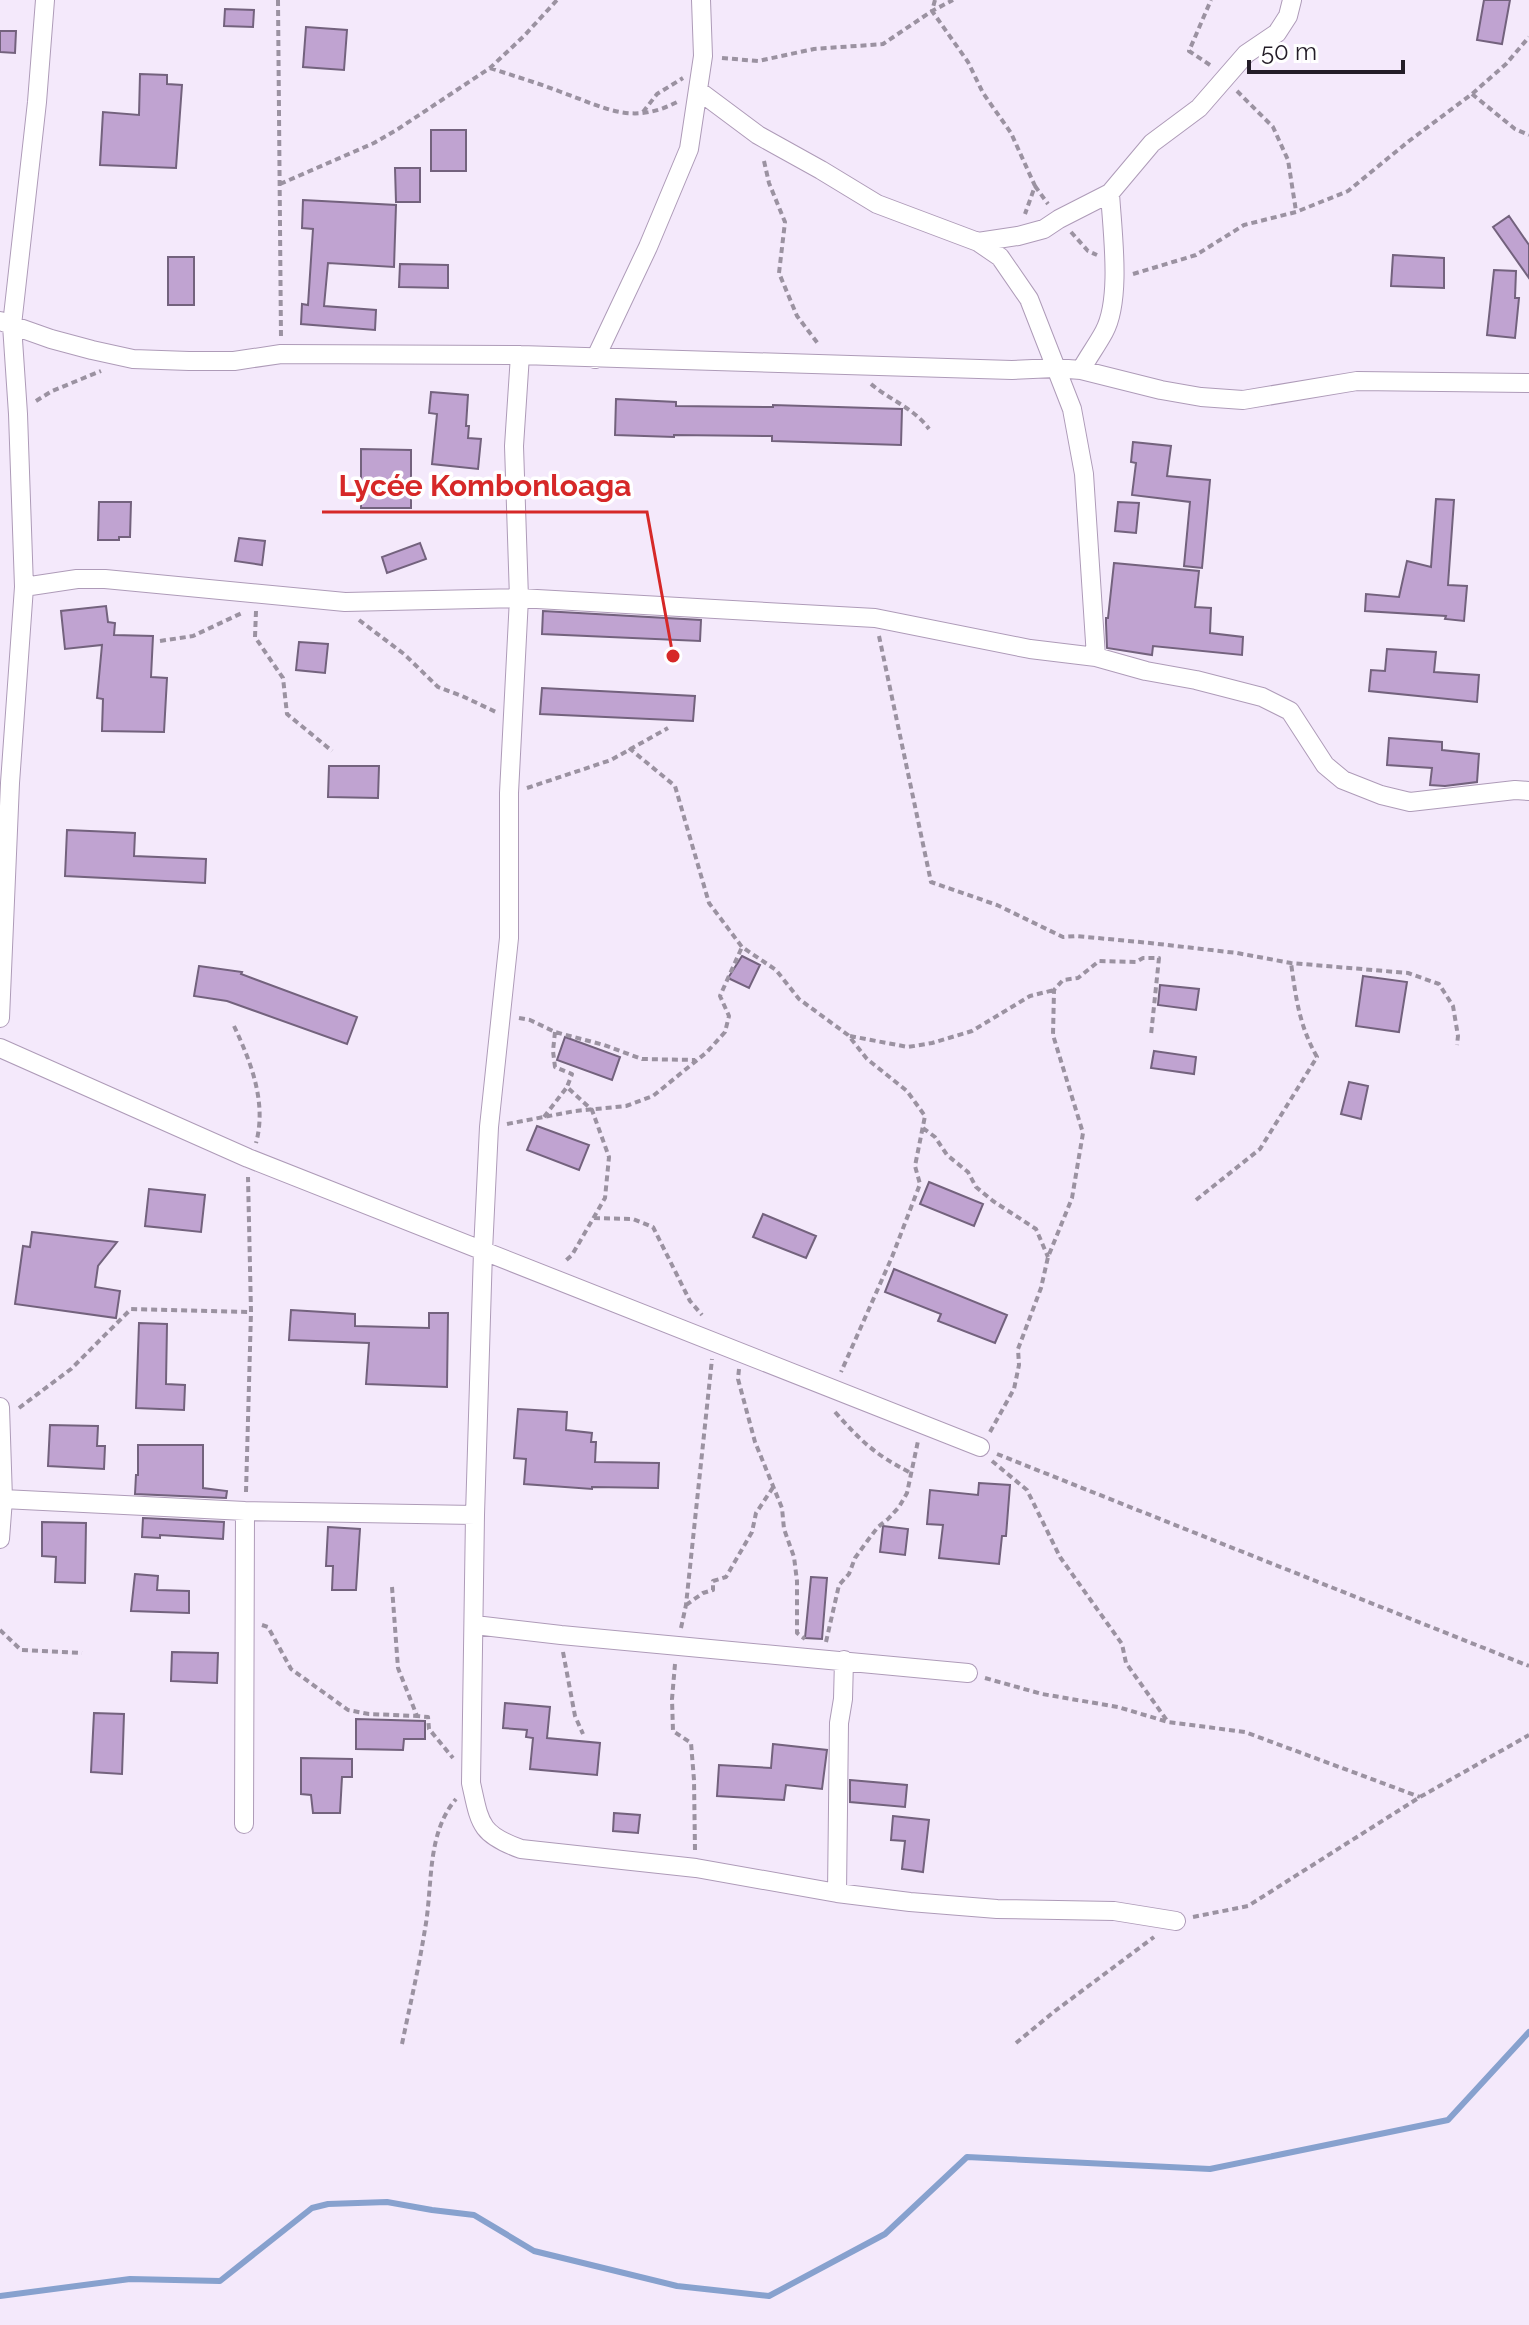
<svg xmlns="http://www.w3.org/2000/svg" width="1529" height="2325" font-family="Raleway,sans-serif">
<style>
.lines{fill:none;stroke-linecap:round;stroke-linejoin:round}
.stream{stroke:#87a1ce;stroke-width:6}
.building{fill:#c0a3d1;stroke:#73627d;stroke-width:2}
.street-casing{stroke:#ae9bb8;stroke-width:20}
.path{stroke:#9b92a1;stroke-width:4;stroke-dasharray:6 4;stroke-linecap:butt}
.street{stroke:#fff;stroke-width:18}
.leader{fill:none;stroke:#d62828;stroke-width:3}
.callout-dot{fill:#d62828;stroke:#fff;stroke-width:3}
.callout-label{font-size:30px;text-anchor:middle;font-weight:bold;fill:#d62828;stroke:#fff;stroke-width:7;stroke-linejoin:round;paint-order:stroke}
</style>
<rect width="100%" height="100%" fill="#f4e9fb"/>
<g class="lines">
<path class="stream" d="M0,2296L130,2279L220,2281L312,2208L328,2204L387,2202L432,2210L474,2215L534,2251L677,2286L769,2296L885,2234L967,2157L1210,2169L1448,2120L1529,2032"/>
</g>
<path class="building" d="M1484,0H1510L1502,44L1477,40Z
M225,9L254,10L253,27L224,26Z
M306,27L347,30L344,70L303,67Z
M0,31H16L15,53L0,52Z
M140,74L167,75V84L182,85L176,168L100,165L103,112L139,115Z
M431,130H466V171H431Z
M395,168H420V202H396Z
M303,200L396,205L394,267L328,263L324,306L376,310L375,330L301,324L302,304L308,305L313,229L302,228Z
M1509,216L1529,245V278L1493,227Z
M1393,255L1444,258V288L1391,286Z
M168,257H194V305H168Z
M400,264L448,265V288L399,287Z
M1494,270L1516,271L1515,298H1519L1515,338L1487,335Z
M431,392L468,395L466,426H469L468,438L481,439L478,469L432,464L437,414L429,413Z
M616,399L676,402V406L773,407V405L902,409L901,445L772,441V436L674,435V437L615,435Z
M1133,442L1171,446L1167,476L1210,480L1202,568L1184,566L1190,502L1132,495L1136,463L1131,462Z
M361,449L411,450V508H361Z
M1436,499L1454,500L1448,585L1467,586L1464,621L1445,619L1446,616L1365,611L1366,594L1399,597L1407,561L1431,567Z
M99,502H131L130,537H119V540H98Z
M1118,502L1139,503L1136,533L1115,531Z
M239,538L265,541L262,565L235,561Z
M420,543L426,559L387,573L382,557Z
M1114,563L1199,571L1195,607L1211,608L1210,633L1243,637L1242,655L1153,646L1152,655L1107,648L1106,623V618H1108Z
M106,606L108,622L115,623L114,635L153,636L151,677L167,678L164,732L102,731L103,699L97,698L102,645L65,649L61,611Z
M543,611L701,620L700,641L542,634Z
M299,642L328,644L325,673L296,670Z
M1387,649L1436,652L1434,672L1479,675L1477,702L1369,691L1371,670L1385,671Z
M542,688L695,696L693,721L540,714Z
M1389,738L1442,742V750L1479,754L1477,782L1445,786L1430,785L1432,768L1387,765Z
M329,766H379L378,798L328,797Z
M67,830L135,833L134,856L206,859L205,883L65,876Z
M742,956L760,965L749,988L728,978Z
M199,966L242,972L241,974L357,1017L347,1044L227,1001L194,996Z
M1363,976L1407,982L1399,1032L1356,1026Z
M1160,985L1199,989L1196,1010L1158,1005Z
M565,1037L620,1057L612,1080L557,1060Z
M1154,1051L1196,1057L1194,1074L1151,1068Z
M1349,1082L1368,1086L1361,1119L1341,1114Z
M537,1126L589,1145L579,1170L527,1150Z
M929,1182L983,1204L974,1226L920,1204Z
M149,1189L205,1195L201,1232L145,1226Z
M763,1214L816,1236L806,1258L753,1237Z
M32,1232L117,1242L98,1266L95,1287L120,1291L116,1318L15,1304L23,1246L30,1247Z
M894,1269L1007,1315L995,1343L938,1321L941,1314L885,1292Z
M291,1310L355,1314V1326L429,1328V1313H448L447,1387L366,1384L369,1343L289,1340Z
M139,1323L167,1324L166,1384L185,1385L184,1410L136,1408Z
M518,1409L567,1412L566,1430L592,1433L591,1442H596L595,1462L659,1463L658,1488L592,1487V1489L524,1484L526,1459L514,1458Z
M50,1425L98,1426L97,1446H105L104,1469L48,1466Z
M138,1445H203V1488L227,1491L226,1498L135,1494L136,1475H138Z
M979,1483L1010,1485L1006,1536H1002L999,1564L939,1558L943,1525L927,1524L930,1490L978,1495Z
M143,1518L224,1522L223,1539L160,1535V1538L142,1537Z
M42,1522L86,1523L85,1583L55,1582L56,1557L42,1556Z
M883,1526L908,1529L905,1555L880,1552Z
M328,1527L360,1529L356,1590H332L333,1566H326Z
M135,1574L158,1576L157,1590L189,1591V1613L131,1611Z
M811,1577L827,1578L822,1639L805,1638Z
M172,1652L218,1653L217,1683L171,1681Z
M505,1703L550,1707L547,1738L600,1743L597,1775L530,1769L533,1738L526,1737L527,1730L503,1728Z
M94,1713L124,1714L122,1774L91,1772Z
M356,1719L425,1721V1739H404L403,1750L356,1749Z
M773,1744L827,1750L822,1789L786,1785L784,1800L717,1796L719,1765L771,1768Z
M301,1758L352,1759V1777H342L340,1813H313L311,1795L301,1794Z
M850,1780L907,1785L905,1807L850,1802Z
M614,1813L640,1815L638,1833L613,1831Z
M893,1816L929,1820L923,1872L902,1869L905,1841L891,1840Z"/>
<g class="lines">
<defs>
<path id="street" d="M699,91L758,135L821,170L877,204L978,242L1000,257L1029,299L1072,409L1084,474L1096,657
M978,242L1018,236L1044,229L1059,219L1110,193L1152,143L1199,108L1246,54L1277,33L1288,16L1292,0
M0,321L51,339L92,350L133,359L189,361H234L281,354L520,355L1012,370L1055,368L1081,370L1161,390L1201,397L1243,400L1357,381L1529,383
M520,355L514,446L519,598L509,793V938L489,1127L483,1251L475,1515L471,1783C480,1823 479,1834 521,1849L696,1868L837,1893L910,1902L997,1909L1114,1911L1176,1921
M595,359L648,247L689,149L703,56L701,0
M1081,370C1088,357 1097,345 1104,332C1122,299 1112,230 1110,193
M24,587L18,414L12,325L37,102L45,0
M0,1018L10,783L24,587L77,579H105L345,602L519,598L875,618L1030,649L1096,657L1146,671L1196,680L1262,697L1290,711L1325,765L1343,780L1381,795L1410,802L1515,790L1529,791
M0,1048L248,1158L980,1447
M0,1407L3,1499L0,1539
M3,1499L245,1511L475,1515
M475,1625L561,1635L968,1673
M244,1824L245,1511
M837,1893L839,1723L843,1699L844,1660"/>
</defs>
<use href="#street" class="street-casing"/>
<path class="path" d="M278,0L281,338
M935,0L932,11L968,62L983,93L1011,133L1035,186L1025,214
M722,58L758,61L814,49L883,44L932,11L953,0
M1210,65L1189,51L1211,0
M490,68C514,76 538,83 561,92C606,108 632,126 679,101
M1237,91L1273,127L1288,160L1296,211
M1472,94L1515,129L1529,135
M643,112L657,94L683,78
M764,161L769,183L785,222L779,273L797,316L819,345
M280,184L374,143L398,129L490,68L524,36L557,0
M1035,186L1048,204
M1071,232L1088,251L1097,255
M1133,274L1196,255L1244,225L1296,212L1348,191L1409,141L1472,94L1506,64L1529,37
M871,384C890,400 915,409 929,429
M36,401L52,391L101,371
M256,611L255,637L283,678L287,714L332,751
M359,620L404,654L438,687L462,696L496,712
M879,636L931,882L997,905L1063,937L1076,936L1150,943L1237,953L1291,963L1408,973L1439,984L1453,1006L1458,1036L1457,1045
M160,641L193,636L244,612
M629,748L675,786L709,903L742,947L776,970L799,999L848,1035L867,1059L907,1091L925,1116L915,1166L920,1184L892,1257L841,1372
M527,788L611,760L668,728
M519,1018L530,1020L555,1032L604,1045L642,1059L695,1060
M234,1026C251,1062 267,1103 256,1143
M555,1032L553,1051L555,1067L572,1074L567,1087L592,1110L609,1157L605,1198L572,1255L564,1262
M850,1036L908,1047L932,1043L972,1031L1030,996L1054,990
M544,1117L567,1087
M507,1124L575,1111L626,1106L653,1096L707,1052L725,1032L729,1016L720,996L742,947
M923,1128L935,1137L947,1155L968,1172L976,1187L993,1201L1036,1229L1048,1257
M1196,1200L1260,1149L1317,1057C1299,1025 1296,998 1291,963
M594,1218L633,1219L653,1227L690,1301L702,1315
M739,1369L738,1379L755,1442L782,1508L784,1529L794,1557L797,1581V1633L805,1639
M19,1408L71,1369L131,1309L251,1312
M835,1412C862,1442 874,1454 911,1473
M990,1432L1014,1389L1019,1365L1018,1349L1041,1288L1048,1257L1072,1198L1083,1133L1053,1035L1054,990L1063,980L1078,978L1099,961L1136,962L1143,958H1159L1151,1035
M997,1454L1529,1666
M992,1461L1027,1490L1060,1557L1122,1644L1126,1663L1168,1722
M246,1492L251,1312L248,1177
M392,1587L398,1668L417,1716L428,1717L429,1729L453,1758
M686,1605L703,1593L713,1590V1581L726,1577L752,1532L756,1513L774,1486
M262,1625L268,1627L291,1669L348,1710L369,1714L417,1716
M681,1628L686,1605L712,1359
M0,1630L21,1650L82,1653
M826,1642L839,1585L849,1574L855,1558L868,1540L878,1527L888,1519L899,1507L907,1493L918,1441
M563,1652L575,1716L583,1734
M675,1664L672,1699L673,1731L691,1743L694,1780L695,1850
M985,1678L1042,1694L1118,1707L1168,1722L1245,1732L1420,1797
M1193,1917L1248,1906L1420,1797L1529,1735
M1016,2043L1055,2011L1154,1937
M402,2044C410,2005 419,1967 425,1929C433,1886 426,1834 456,1799"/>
<use href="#street" class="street"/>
</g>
<path class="leader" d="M673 656L647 512H322"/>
<circle class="callout-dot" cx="673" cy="656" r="8"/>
<g class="callout-label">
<text x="485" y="496">Lycée Kombonloaga</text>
</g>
<path d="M1249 60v12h154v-12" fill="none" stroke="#241d28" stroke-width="4"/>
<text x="1261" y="60" font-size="24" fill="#241d28" stroke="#ffffff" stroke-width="6" paint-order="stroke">50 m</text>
</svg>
